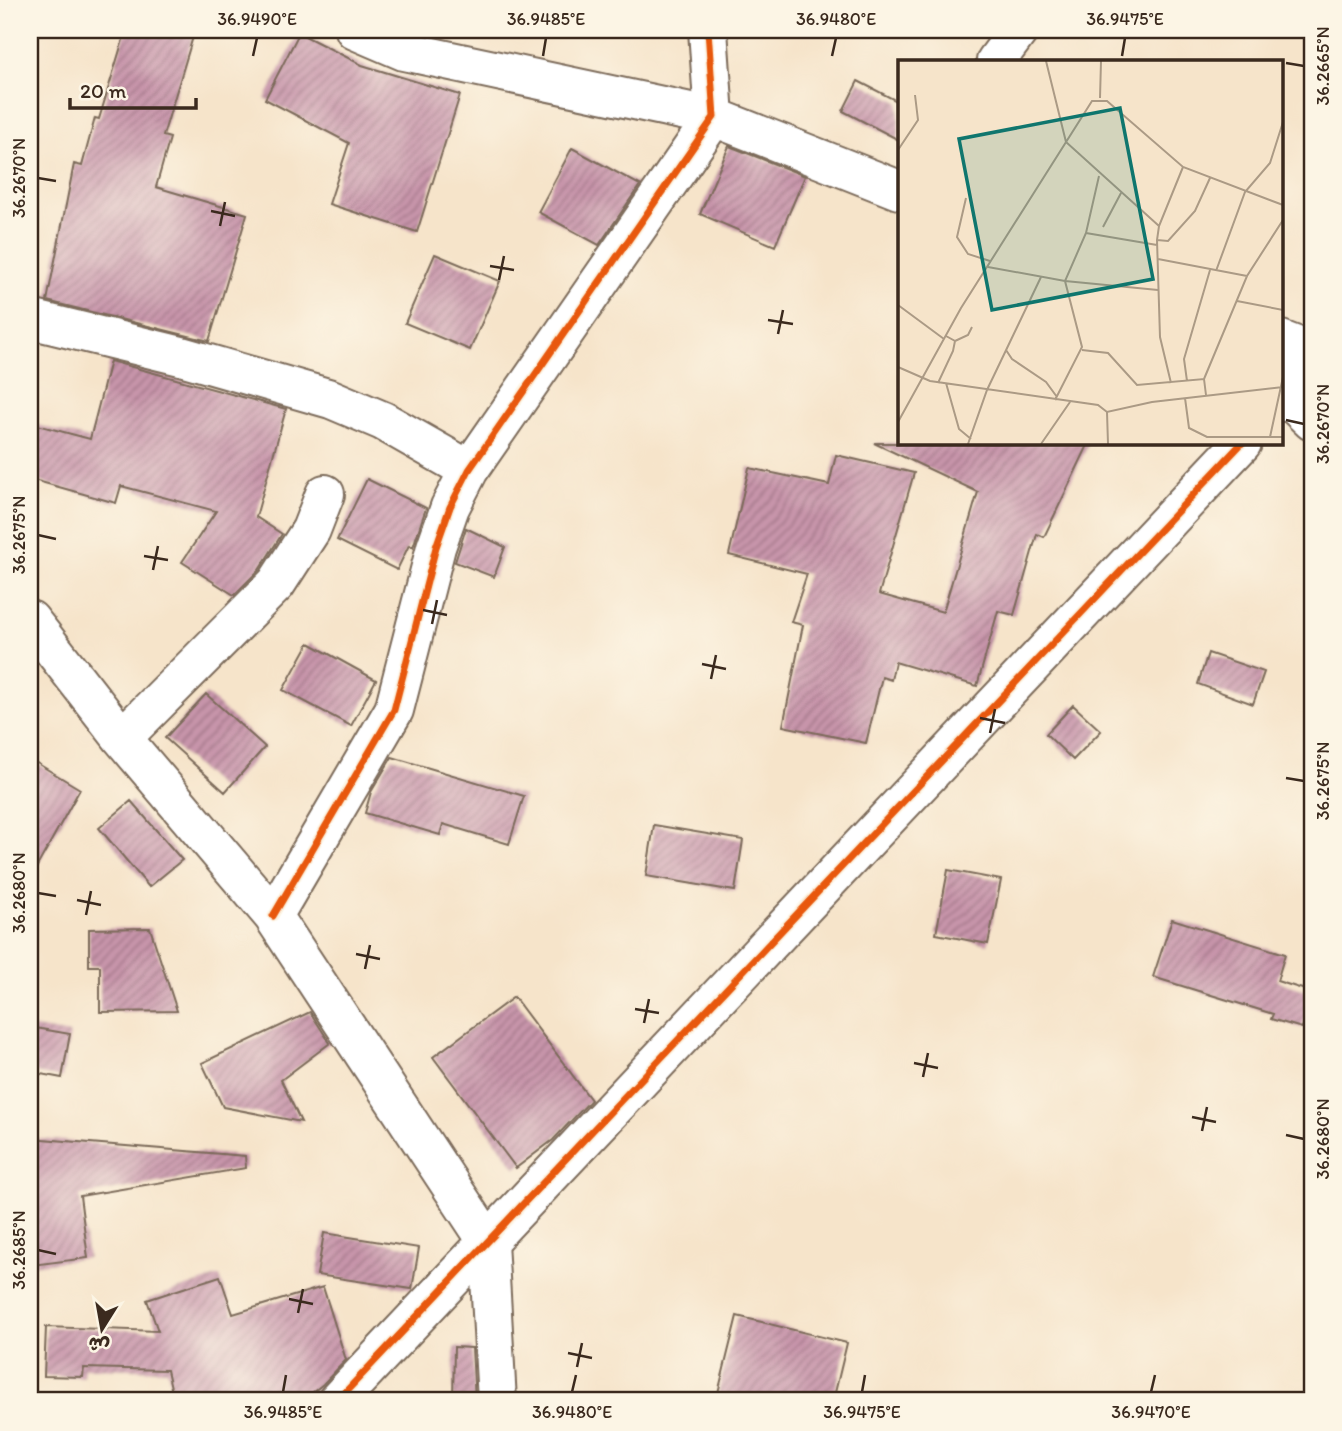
<svg xmlns="http://www.w3.org/2000/svg" width="1342" height="1431" font-family="Itim,'Playpen Sans Arabic',sans-serif">
<style>
.building{fill:url(#building-hatch)}
.lines{fill:none;stroke-linecap:round;stroke-linejoin:round}
.minor-casing{stroke:#7c6b5a;stroke-width:42}
.tertiary-casing{stroke:#7c6b5a;stroke-width:42}
.minor{stroke:#fff;stroke-width:38}
.tertiary{stroke:#fff;stroke-width:38}
.cycleway-casing{stroke:#fcf5e5;stroke-width:11}
.cycleway{stroke:#e8590c;stroke-width:7}
.ticks{fill:none;stroke:#3b2a1e;stroke-width:2.5}
.inset-road{fill:none;stroke:#ab9a85;stroke-width:2}
.view{fill:#0f766e;fill-opacity:0.15;stroke:#0f766e;stroke-width:3.5}
.inset-edge{fill:none;stroke:#3b2a1e;stroke-width:3.5}
.neatline{fill:none;stroke:#3b2a1e;stroke-width:2.5}
.ticks-label{font-size:18px;text-anchor:middle;fill:#3b2a1e}
</style>
<defs>
<pattern id="building-hatch" width="6" height="6" patternUnits="userSpaceOnUse" patternTransform="scale(1.75)"><rect width="6" height="6" fill="#c794aa"/><path d="M-1 1l2-2M0 6l6-6M5 7l2-2" fill="none" stroke="#a3798a"/></pattern>
</defs>
<rect width="100%" height="100%" fill="#fcf5e5"/>
<filter id="ink" filterUnits="userSpaceOnUse"><feTurbulence type="fractalNoise" baseFrequency=".0143" numOctaves="2"/><feDisplacementMap in="SourceGraphic" scale="14" xChannelSelector="R" yChannelSelector="G"/><feConvolveMatrix kernelMatrix="1 2 1 2 8 2 1 2 1" color-interpolation-filters="sRGB"/></filter>
<filter id="wash" filterUnits="userSpaceOnUse"><feTurbulence type="fractalNoise" baseFrequency=".00686" numOctaves="4" result="noise"/><feDisplacementMap in="SourceGraphic" scale="28" xChannelSelector="R" yChannelSelector="G"/><feGaussianBlur stdDeviation="1.57" result="paint"/><feColorMatrix in="noise" values="0 0 0 0 0 0 0 0 0 0 0 0 0 0 0 0 0 1.4 0 .05"/><feComposite in="paint" operator="in"/></filter>
<g filter="url(#wash)">
<rect width="100%" height="100%" fill="#f6e4ca"/>
<g id="blocks">
<path class="building" d="M126,30H195L163,136L170,138L156,187L247,214L209,341L47,301L74,164L82,166L95,118L99,119Z
M299,33L362,65L460,95L417,232L329,204L349,143L265,99Z
M858,81L899,102V140L843,111Z
M729,146L805,176L775,246L700,214Z
M572,148L640,185L599,245L538,212Z
M435,254L500,281L470,350L405,323Z
M110,361L286,409L256,517L282,534L259,570L234,595L182,562L216,511L121,486L116,503L30,479V423L90,439Z
M874,443H1089L1044,537L1037,534L1014,615L998,611L977,686L895,662L891,680L882,677L866,743L783,726L803,625L791,622L807,574L729,555L749,468L829,485L836,455L914,473L879,594L943,612L978,492Z
M367,479L426,508L413,547L409,545L397,570L337,540Z
M466,528L505,547L494,577L455,562Z
M309,643L376,680L351,726L283,690Z
M1208,653L1264,672L1253,704L1198,684Z
M206,694L265,747L225,792L165,738Z
M1073,705L1101,731L1073,760L1046,734Z
M392,757L524,796L509,844L443,824L440,835L365,813L371,792Z
M30,759L80,789L30,879Z
M131,801L182,860L149,887L99,828Z
M654,825L743,840L735,891L646,876Z
M948,870L1001,880L988,944L936,934Z
M1172,919L1285,954L1277,981L1312,992V1000L1302,1028L1271,1019L1273,1014L1153,977Z
M150,928L177,1011L100,1012V966H89V929Z
M514,997L591,1100L553,1140L516,1168L433,1057Z
M310,1012L330,1043L281,1080L301,1122L223,1107L202,1063Z
M30,1027L70,1034L62,1078L30,1072Z
M30,1138L245,1156L246,1168L80,1196L88,1258L32,1265L30,1246Z
M324,1233L419,1248L412,1289L317,1275Z
M220,1276L233,1314L323,1287L346,1360L323,1384L302,1401H174L167,1370L84,1368L83,1377L44,1376L46,1327L158,1331L147,1300Z
M737,1316L847,1343L833,1401H716Z
M454,1347L472,1348L475,1401H453Z"/>
</g>
</g>
<g filter="url(#ink)">
<use href="#blocks" fill-opacity="0" stroke="#7c6b5a" stroke-width="2"/>
<g class="lines">
<defs>
<path id="minor" d="M355,30L404,51L714,117L899,190
M996,61L1019,30
M30,319L181,356L331,399L383,421L469,470
M1281,340L1312,352
M1286,396L1312,421
M30,620L122,738L273,916L488,1242L497,1401
M122,738L276,584L311,530L325,494
M273,916L394,710L436,547L450,507L469,470L714,117L708,30"/>
<path id="tertiary" d="M1281,402L1312,356
M337,1401L1242,443"/>
</defs>
<use href="#minor" class="minor-casing"/>
<use href="#tertiary" class="tertiary-casing"/>
<use href="#minor" class="minor"/>
<use href="#tertiary" class="tertiary"/>
<defs>
<path id="cycleway" d="M273,916L394,710L436,547L450,507L469,470L714,117L708,30
M337,1401L1242,443"/>
</defs>
<use href="#cycleway" class="cycleway-casing"/>
<use href="#cycleway" class="cycleway"/>
</g>
</g>
<path class="ticks" d="M253,56L257,38M543,56L546,38M832,56L836,38M1122,56L1125,38M1286,63L1304,66M38,178L56,181M211,211L235,216M220,226L225,202M490,266L514,270M499,280L504,256M768,320L793,324M778,334L783,310M1286,420L1304,424M38,535L56,539M144,556L168,560M153,570L158,546M423,610L447,615M432,624L437,600M702,664L726,669M711,679L716,655M980,718L1005,723M990,733L995,709M1286,778L1304,781M38,893L56,896M77,900L101,905M86,915L91,891M356,954L380,959M365,969L370,945M635,1009L659,1013M644,1023L649,999M914,1063L938,1068M923,1077L928,1053M1192,1117L1216,1122M1202,1131L1207,1107M1286,1135L1304,1139M38,1250L56,1254M289,1299L313,1304M298,1313L303,1289M568,1353L592,1358M577,1367L582,1343M283,1392L286,1375M572,1392L576,1375M862,1392L865,1375M1151,1392L1155,1375"/>
<g transform="translate(898 60)">
<rect width="385" height="385" fill="#f6e4ca"/>
<path class="inset-road" d="M148,1L168,82L261,166M202,38L203,1M0,90L20,60L17,35M68,138L59,177L70,194L92,201M205,167L223,133M188,173L259,185M259,180L270,181L297,151L312,118M260,199L349,216M90,207L167,221L260,230M318,211L347,132L372,103L385,62M339,241L385,250M0,245L46,279M57,281L70,275L74,267M108,290L114,299L148,322L159,337M184,290L210,293L239,325L306,319L308,335M0,307L32,321L200,345L209,352L254,342L385,327M306,319L349,216L385,160M289,321L286,299L312,210M40,323L55,291L57,281L48,276M48,323L61,369L73,379M273,323L262,277L259,180L261,166L285,107M287,338L291,368L309,377H385M157,340L184,287L167,221L188,173L201,116M209,352L210,384M0,362L63,248L194,41H209L285,107L385,145M372,377L385,317M70,384L89,330L143,217M143,384L172,342"/>
<path class="view" d="M222,48L255,219L94,250L61,79Z"/>
<rect width="385" height="385" class="inset-edge"/>
</g>
<rect width="1342" height="1431" fill="none" stroke="#fcf5e5" stroke-width="77"/>
<g transform="translate(102 1329) rotate(191)" stroke="#fcf5e5" stroke-width="5" paint-order="stroke">
<path d="M0-5L12 26L0 18L-12 26Z" fill="#3b2a1e"/>
<text y="-10" font-size="19" font-weight="bold" text-anchor="middle" fill="#3b2a1e">ش</text>
</g>
<path d="M70 98v10h126v-10" fill="none" stroke="#3b2a1e" stroke-width="3.5"/>
<text x="80" y="98" font-size="21" fill="#3b2a1e" stroke="#fcf5e5" stroke-width="5" paint-order="stroke">20 m</text>
<rect x="38" y="38" width="1266" height="1354" class="neatline"/>
<g class="ticks-label">
<text x="257" y="25">36.9490°E</text>
<text x="546" y="25">36.9485°E</text>
<text x="836" y="25">36.9480°E</text>
<text x="1125" y="25">36.9475°E</text>
<text transform="translate(1323 66) rotate(-90)" y="6">36.2665°N</text>
<text transform="translate(19 178) rotate(-90)" y="6">36.2670°N</text>
<text transform="translate(1323 424) rotate(-90)" y="6">36.2670°N</text>
<text transform="translate(19 535) rotate(-90)" y="6">36.2675°N</text>
<text transform="translate(1323 781) rotate(-90)" y="6">36.2675°N</text>
<text transform="translate(19 893) rotate(-90)" y="6">36.2680°N</text>
<text transform="translate(1323 1139) rotate(-90)" y="6">36.2680°N</text>
<text transform="translate(19 1250) rotate(-90)" y="6">36.2685°N</text>
<text x="283" y="1418">36.9485°E</text>
<text x="572" y="1418">36.9480°E</text>
<text x="862" y="1418">36.9475°E</text>
<text x="1151" y="1418">36.9470°E</text>
</g>
</svg>
